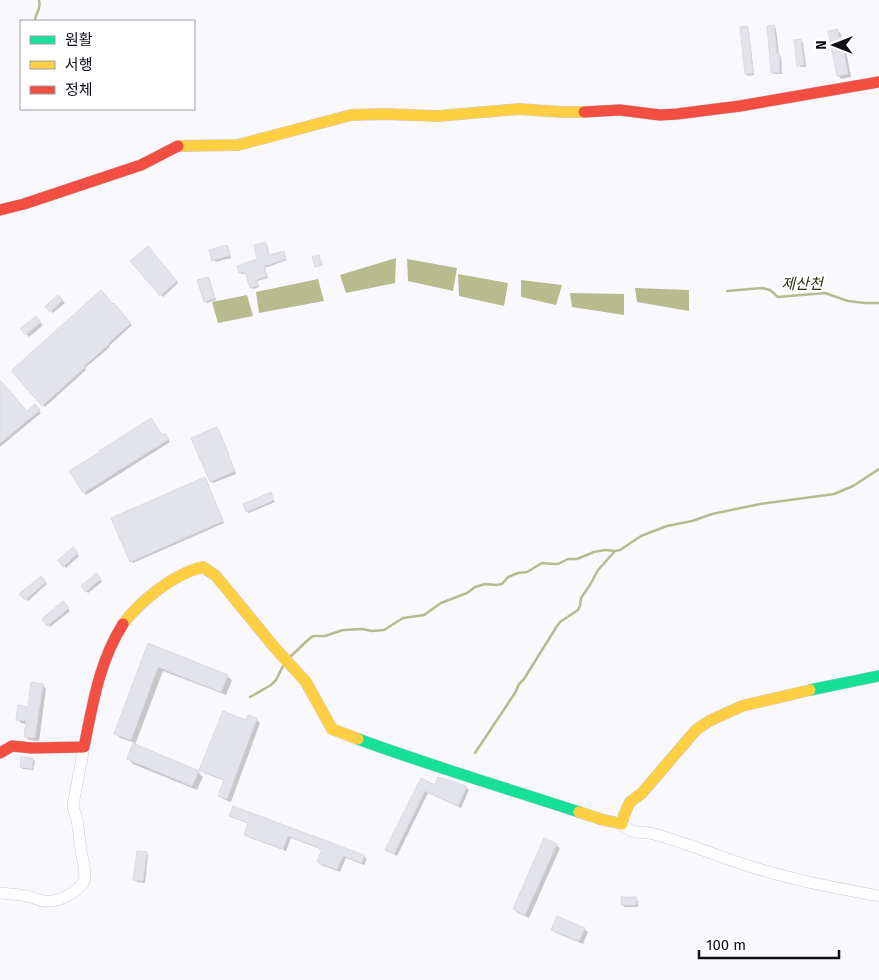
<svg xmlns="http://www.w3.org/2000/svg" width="879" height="980" font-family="'Fira Sans','Noto Sans KR',sans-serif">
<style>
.water{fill:#b7bb8e}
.shadow{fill:#0003}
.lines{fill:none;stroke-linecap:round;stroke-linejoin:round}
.stream{stroke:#b7bb8e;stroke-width:2.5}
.building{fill:#e3e3ec;stroke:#dadae1}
.street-casing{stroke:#cacad2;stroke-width:12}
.fast-casing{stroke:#cacad2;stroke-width:12}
.slow-casing{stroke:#cacad2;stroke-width:12}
.jam-casing{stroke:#cacad2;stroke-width:12}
.street{stroke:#fefeff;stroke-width:11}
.fast{stroke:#16e098;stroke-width:11}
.slow{stroke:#ffcf43;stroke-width:11}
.jam{stroke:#f24e42;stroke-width:11}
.labels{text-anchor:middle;stroke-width:4.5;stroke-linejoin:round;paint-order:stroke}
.water-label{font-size:15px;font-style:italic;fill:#2d2e11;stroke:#fff}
</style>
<rect width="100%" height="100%" fill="#f9f9fd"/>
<path class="water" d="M396,258L395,283L346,293L340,275Z
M407,259L457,268L453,291L408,281Z
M458,274L508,283L504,306L459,296Z
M318,279L324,301L259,313L256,292Z
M521,280L562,285L556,305L521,297Z
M635,288L689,290V311L637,302Z
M570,293L624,294V315L572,307Z
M247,295L253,316L218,323L212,302Z"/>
<path class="shadow" d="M774,26L776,29L779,55L781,57L782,74H774L772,72Z
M746,27L749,31L754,75L748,76L746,74Z
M837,30L841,34L842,39L844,41L851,77L841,79L838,75Z
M800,41L803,43L806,67H801L798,65Z
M265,243L267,245L270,256L283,252L287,260L265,268L268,278L257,281L259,287L253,289L252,288L247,273L242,274L240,273L259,260Z
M227,246L229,248L231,258L216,262L214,260Z
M148,248L178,283L163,297L131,262Z
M208,278L210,280L216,300L207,303L205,301Z
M101,292L132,325L109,346L110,347L85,368L86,370L45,407L14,371Z
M58,296L65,303L53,313L47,306Z
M36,318L43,325L29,337L22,329Z
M0,384L27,413L34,406L41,413L0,447Z
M217,429L219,431L236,474L213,483L211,481Z
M162,436L167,437L170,442L86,495L71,471Z
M206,481L224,523L133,563L131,561Z
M270,494L275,502L249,513L247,511Z
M73,549L79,556L66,568L59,561Z
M96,575L102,582L88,593L82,586Z
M41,577L47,584L28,601L21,594Z
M63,603L70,611L50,627L44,619Z
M148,645L227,676L232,680L226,695L163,671L135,745L198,772L203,777L197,790L133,764L128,758L135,743L120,738L116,733Z
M43,685L46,689L39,741L29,740L25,737L27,724L21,723L17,719L29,708Z
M256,719L260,723L231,802L223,799L220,795L225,781L204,773L201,769L246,722Z
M32,759L35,761L33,770L23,769L21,767Z
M422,780L435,787H466L469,790L461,808L428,793L397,856L386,850Z
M231,816L364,856L367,859L364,865L346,858L340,872L321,865L318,862L323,850L291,838L286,851L248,837L245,835L249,824L234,818Z
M556,845L560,848L529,918L518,913L514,909Z
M146,853L148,855L145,883L137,882L135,880Z
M635,898L638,901V907H625L623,905Z
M553,929H584L588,932L583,944L556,933Z"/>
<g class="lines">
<path class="stream" d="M35,21C34,13 42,12 39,0
M727,291L762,288L770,290L778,297L825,293L848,301L865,303H879
M290,657L308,640L313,636H325L343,630L362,629L372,631L384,630L403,618L424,615L441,603L467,593L475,587L485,584L497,585L502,584L508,577L518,573L527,572L542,563L554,564H558L568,559H577L594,552L605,550L615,551L620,550L641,536L667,526L692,521L712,514L760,504L834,494L853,486L879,469
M250,697L271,685L276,680L283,666
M475,753L515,693L519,684L524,679L557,626L560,622L578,610L580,606L581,598L590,585L598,570L615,551"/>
</g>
<path class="building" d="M774,25L777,54L779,53L780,72L771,73L767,26Z
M746,26V27H748L753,73L745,74L740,27Z
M838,29L839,37L841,36L848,74L837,76L828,31Z
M801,39L804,65L797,66L794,40Z
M265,242L269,255L284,251L286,259L264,266L267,276L256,280L258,286L250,288L245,272L239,273L237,266L257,259L254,245Z
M227,245L230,255L212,261L209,250Z
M148,246L177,281L160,296L130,261Z
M319,255L322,265L315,267L312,257Z
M208,277L215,298L204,302L197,280Z
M101,290L113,304L114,303L130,322V324L108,343L109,344L84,366L85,367L42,406L12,372V370Z
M58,295L63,300L50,312L45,306Z
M36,316L41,322L26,335L20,329Z
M0,380L27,411L35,404L40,410L0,443Z
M151,418L162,435L165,433L169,439L83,493L69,471L100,452L99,451Z
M217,427L229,454H228L235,471L210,482L191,438Z
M205,477L223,521L130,562L111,518Z
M271,492L274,500L246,512L243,504Z
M73,547L78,553L63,567L58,560Z
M96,573L101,579L85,592L81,586Z
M41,576L46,582L25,600L19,594Z
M63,601L69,608L47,626L42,619Z
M148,643L228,675L221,692L158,667L131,740L114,734Z
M31,682L43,684L35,738L24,737L26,721L16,720L18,705L28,707Z
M223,711L246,720L248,715L257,718L227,799L218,796L224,780L199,770Z
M133,743L199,771L192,786L127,759Z
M21,757L33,758L32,769L20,767Z
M438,777L467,786L458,806L425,791L394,854L385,850L421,778L435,785Z
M233,806L364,855L362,863L343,856L337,870L317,862L322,849L288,836L283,849L244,835L248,823L229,816Z
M544,838L557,844L525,915L513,909Z
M137,851L147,852L143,881L133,880Z
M621,897H636V905H621Z
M557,916L585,928L579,941L551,930Z"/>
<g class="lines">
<defs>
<path id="street" d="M622,824C633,836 641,830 654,834C687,843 719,857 752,867C793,880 836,888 879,896
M0,893C10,894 21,894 31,897C35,898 40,901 45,901C54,902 60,899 67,896C74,892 81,888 84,881C87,871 82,860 81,850C79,839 79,827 76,816C75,812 73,810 73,805L84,747"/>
<path id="fast" d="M810,690L879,676
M358,739C431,766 506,788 579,812"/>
<path id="slow" d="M178,146L238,145L351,115L384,114L438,116L519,109L562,112H584
M123,624C140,601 175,573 203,567L216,576L275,648L306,682L332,729L358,739
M579,812L600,819L622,824L624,815L630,802L642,793L696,730L709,721L742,706L810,690"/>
<path id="jam" d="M584,112L620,110L660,115L677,114L740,106L879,82
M0,210L24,204L141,165L178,146
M0,753L12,746L32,748L84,747C93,703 99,662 123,624"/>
</defs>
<use href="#street" class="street-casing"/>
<use href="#fast" class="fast-casing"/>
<use href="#slow" class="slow-casing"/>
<use href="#jam" class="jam-casing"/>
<use href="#street" class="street"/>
<use href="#fast" class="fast"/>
<use href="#slow" class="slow"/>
<use href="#jam" class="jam"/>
</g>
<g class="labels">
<g class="water-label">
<text x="802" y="289">제산천</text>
</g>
</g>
<rect x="20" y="20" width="175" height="90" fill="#ffffff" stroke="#9f9fa3"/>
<rect x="30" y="36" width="25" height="8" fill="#16e098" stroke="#9f9fa3"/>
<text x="65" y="45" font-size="15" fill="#0e0e18">원활</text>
<rect x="30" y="61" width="25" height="8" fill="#ffcf43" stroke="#9f9fa3"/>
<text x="65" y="70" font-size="15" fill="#0e0e18">서행</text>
<rect x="30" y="86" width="25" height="8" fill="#f24e42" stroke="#9f9fa3"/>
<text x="65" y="95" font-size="15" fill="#0e0e18">정체</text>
<g transform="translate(834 45) rotate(270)" stroke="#ffffff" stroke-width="4" paint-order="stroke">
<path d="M0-4L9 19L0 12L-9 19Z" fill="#0e0e18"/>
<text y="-8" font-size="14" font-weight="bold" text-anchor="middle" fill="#0e0e18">N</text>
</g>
<path d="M699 950v8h140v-8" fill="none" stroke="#0e0e18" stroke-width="2.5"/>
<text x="706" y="950" font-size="15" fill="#0e0e18" stroke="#ffffff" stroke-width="4" paint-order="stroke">100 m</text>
</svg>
